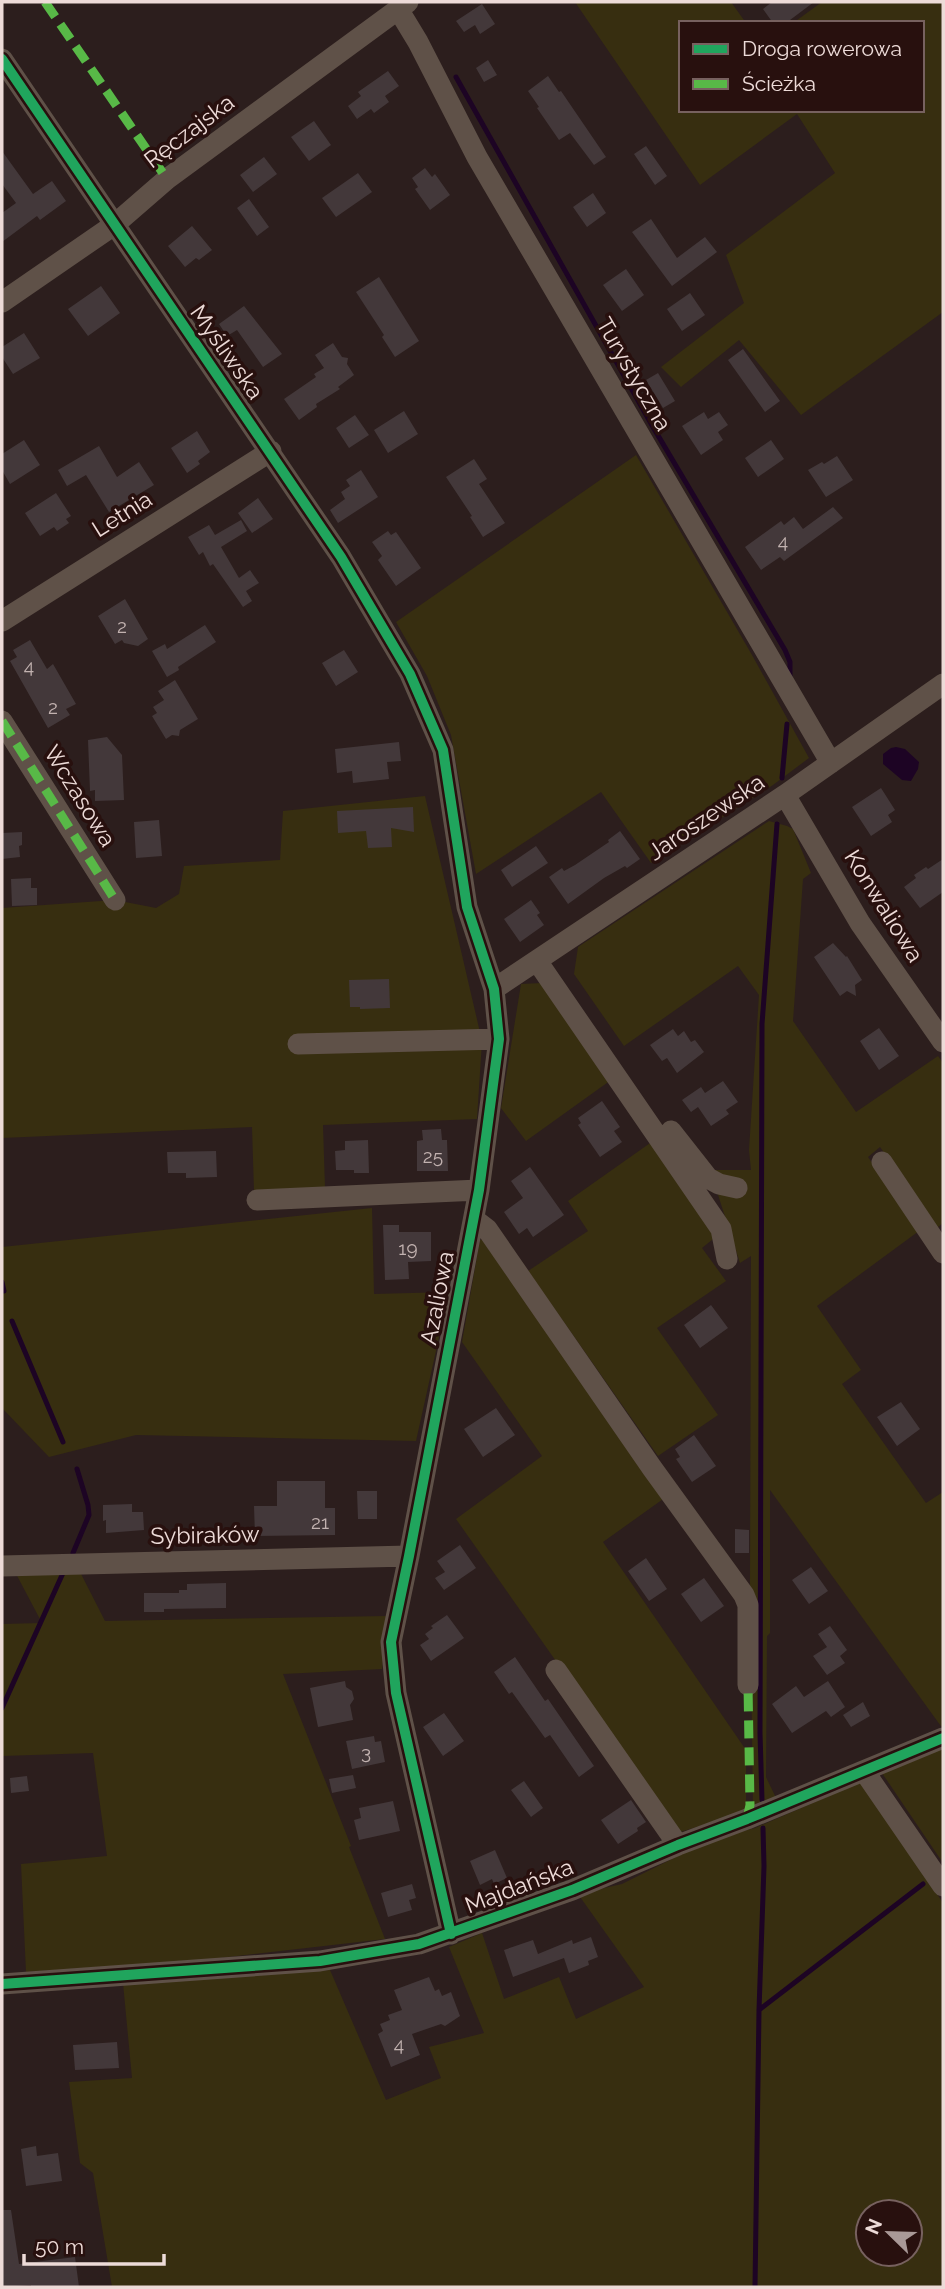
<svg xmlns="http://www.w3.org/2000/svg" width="945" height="2289" font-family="Raleway,sans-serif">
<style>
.green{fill:#372e10;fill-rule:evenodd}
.water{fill:#1d0424}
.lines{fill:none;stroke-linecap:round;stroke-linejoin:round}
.stream{stroke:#1d0424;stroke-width:5}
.building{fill:#43383a}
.minor{stroke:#5f5148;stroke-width:21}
.quiet{stroke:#58b947;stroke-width:9;stroke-dasharray:18 9;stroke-linecap:butt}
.cycleway-casing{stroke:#28100e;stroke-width:15}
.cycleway{stroke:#20a55d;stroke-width:10}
.labels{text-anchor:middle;stroke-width:7;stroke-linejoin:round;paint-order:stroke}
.number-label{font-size:19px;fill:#c2b2b0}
.street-label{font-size:23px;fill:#eddbd8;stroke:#28100e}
</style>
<rect width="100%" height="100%" fill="#2c1e1d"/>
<path class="green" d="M575,2H731L746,23H681V110H922V23H793L822,2H943V312L801,415L739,340L681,387L661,367L744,303L726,255L835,173L797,114L700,185Z
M636,455L752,655L809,758L773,785L651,863L601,792L476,874L451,735L427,676L396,622Z
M425,796L482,1041L477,1119L323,1125L325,1188L254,1191L252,1127L2,1138V908L115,900L156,908L179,894L184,866L280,860L283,811Z
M769,821L787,826L793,829L811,873L803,879L793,1021L856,1112L938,1056L943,1063V1223L937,1228L880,1147L868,1157L919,1231L817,1306L861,1370L842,1384L926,1503L943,1492V1729L770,1490V1633L767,1636L766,1777L777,1800L753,1808L750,1583L751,1256L740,1263L710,1170H751L749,1150L759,995L738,966L624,1046L574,974L578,947Z
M542,983L611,1080L526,1141L501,1108L521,984Z
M653,1141L718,1235L702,1248L726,1281L657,1328L718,1415L658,1456L528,1271L588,1231L568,1201Z
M372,1208L374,1294L449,1292L416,1441L136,1435L49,1457L2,1408V1247Z
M485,1239L666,1497L603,1542L746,1750V1812L677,1833L456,1519L542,1456L462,1342L480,1240Z
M78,1568L105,1621L388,1616L382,1669L283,1674L351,1846L349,1847L385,1939L194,1961L26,1972L21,1864L107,1856L93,1753L2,1756V1624L42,1623L14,1570Z
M943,1748V1863L882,1773Z
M861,1782L943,1903V2287H112L93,2173L80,2163L69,2082L132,2078L123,1983L330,1970L386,2100L441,2078L429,2047L484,2033L449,1947L482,1933L504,1999L559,1977L576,2019L644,1987L578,1894L622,1884L684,1853L727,1835L755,1828ZM868,2212H910V2254H868Z"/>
<path class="water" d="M896,747L905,749L919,762L918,769L911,781L902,780L883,764V754L891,748Z"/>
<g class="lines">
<path class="stream" d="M456,77L653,427L785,650L790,662V679
M782,778L787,724
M2,1282L4,1291
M12,1321L63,1442
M73,1553L89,1515L88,1505L77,1469
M2,1708L63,1573
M762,1800L760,1733L762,1024L777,824
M759,2010L923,1884
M755,2287L759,2010L764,1866L763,1828"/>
</g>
<path class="building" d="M772,2H814L786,23H773L763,9Z
M482,4L495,24L480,34L475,25L464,32L456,21Z
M488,60L497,75L484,82L476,68Z
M388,71L399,86L385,96L389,102L374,113L371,109L357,119L348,106L361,96L358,92Z
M548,76L559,92L561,91L606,157L594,165L570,133L559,140L537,108L539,107L528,91Z
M314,121L331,145L309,161L291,137Z
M646,146L667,176L655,185L634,154Z
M2,151L33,194L52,181L66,201L40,220L37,216L2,242V213L16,203L2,184Z
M264,157L277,174L253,192L240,175Z
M425,168L432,177L435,174L450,195L430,210L415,189L418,187L412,178Z
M358,173L372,192L336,217L322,198Z
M593,193L606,213L587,227L573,207Z
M249,199L269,227L257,236L237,208Z
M651,219L677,258L705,237L717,252L672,286L632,232Z
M192,226L212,250L199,260L196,258L185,267L168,246Z
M626,269L644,295L622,311L603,285Z
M379,277L419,341L395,357L382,337L384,335L356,292Z
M101,286L120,313L88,336L68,309Z
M690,293L705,315L682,331L667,309Z
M244,306L282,354L263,367L237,330L227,336L219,324Z
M24,333L40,358L13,374L2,357V347Z
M333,343L342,357L348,358L347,364L354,375L338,387L340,389L316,404L317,407L299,420L284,399L316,377L314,374L324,368L315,355Z
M743,349L780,401L765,412L728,360Z
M658,373L675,401L663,408L646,380Z
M404,411L418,434L388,453L374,430Z
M704,412L708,419L719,412L728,425L718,432L723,440L701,455L682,426Z
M355,415L369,435L349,448L336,428Z
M197,431L210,452L198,461L200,464L187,473L171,448Z
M24,440L40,465L10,484L2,470V454Z
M771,440L784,459L758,477L745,458Z
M99,446L117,477L139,462L154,485L109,512L86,475L67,486L58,470Z
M837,456L853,480L826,497L808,470L822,462L824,464Z
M474,459L487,479L479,484L505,523L483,537L470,517L472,516L446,477Z
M361,470L378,497L338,523L330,510L345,499L341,492L350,486L346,480Z
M56,493L71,516L66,519L69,523L57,531L54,527L40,536L25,513Z
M258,498L273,519L252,533L238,513Z
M833,507L843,518L784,561L780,557L761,570L745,547L781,521L784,525L794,517L803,529Z
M241,520L247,531L221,547L239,578L250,570L259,583L246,591L252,601L243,607L213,564L210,566L203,552L199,555L188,537L209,525L215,535Z
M388,531L391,535L396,532L421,568L396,586L378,560L382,556L372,542Z
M125,599L148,639L138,646L124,643L122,640L115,644L98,616Z
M205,625L216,642L178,667L179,670L167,677L152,651L165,644L167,649Z
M30,640L47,669L53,664L76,704L66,709L70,715L48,728L10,661L17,657L13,650Z
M344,650L358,672L336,686L322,663Z
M175,680L198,719L180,730L179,736L172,735L166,739L152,716L157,713L153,707L164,700L158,691Z
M107,737L122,755L124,800L95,801V790L90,791L88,740Z
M399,742L401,761L387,762L389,779L353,783L352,771L337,773L335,749Z
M881,788L895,810L888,815L892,822L871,836L852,807Z
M413,807L414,832L391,828L392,847L368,848L366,831L338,833L337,811Z
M159,820L162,856L136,858L134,822Z
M620,831L640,859L627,868L625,866L604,878L568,904L549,877L562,868L564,871L575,865L609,842L608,840Z
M22,832V845L19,846L20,857L2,859V833Z
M536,846L548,863L512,887L501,870Z
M943,859V892L920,908L904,887L916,878L914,875L926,867L928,869Z
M31,878V888H37V905L12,906L11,879Z
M531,900L540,913L537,915L544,925L520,942L504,919Z
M833,943L846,957L847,956L862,980L855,985L856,996L847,991L840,996L814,957Z
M389,979L390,1008L360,1009V1007H350L349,980Z
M879,1028L899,1056L879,1070L860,1041Z
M673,1029L678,1036L684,1031L691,1042L695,1040L704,1052L677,1073L667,1058L662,1061L650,1045Z
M723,1081L738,1102L726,1110L729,1114L711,1126L698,1107L691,1112L682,1100L701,1087L705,1093Z
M602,1101L620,1127L614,1131L622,1142L600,1157L578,1125L581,1123L578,1118Z
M441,1129L442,1140H447L448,1171H417V1141L423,1140L422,1130Z
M368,1140L369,1173H354V1170H336L335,1151L345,1150V1141Z
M216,1151L217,1177L186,1178V1173H168L167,1152Z
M530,1167L564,1215L533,1237L527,1228L519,1234L504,1212L523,1198L511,1181Z
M383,1225H399V1232H431V1261L408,1262L409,1279L385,1280Z
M711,1305L728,1328L700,1348L684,1325Z
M901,1402L920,1429L897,1446L877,1417Z
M496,1408L515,1435L483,1457L464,1429Z
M694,1435L716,1466L692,1482L676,1459L680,1457L675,1449Z
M277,1481H325V1508H335V1535L255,1536L254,1506H277Z
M357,1491H377V1519H358Z
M132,1504V1512H143L144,1530L106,1533V1520L103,1521V1505Z
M735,1529L749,1530V1553H735Z
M460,1545L476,1568L444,1590L435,1578L445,1572L437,1561Z
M646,1558L667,1589L649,1601L628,1571Z
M811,1567L828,1591L809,1604L792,1580Z
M704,1578L724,1606L701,1622L681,1594Z
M226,1583V1608L164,1609V1612H144V1593H179V1590H187V1584Z
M447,1615L464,1638L431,1661L420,1645L429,1639L425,1634L433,1628L431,1626Z
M830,1626L847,1650L840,1656L845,1663L827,1675L813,1656L827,1647L818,1634Z
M515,1657L545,1701L548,1699L594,1766L579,1777L550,1735L545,1738L512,1692L509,1694L494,1672Z
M345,1681L346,1687L352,1691L354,1699L350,1705L353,1720L318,1727L310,1688Z
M828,1681L845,1707L831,1717L826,1711L792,1733L772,1704L796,1686L804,1697Z
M863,1702L870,1716L851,1727L843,1715Z
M444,1713L464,1741L443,1756L423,1727Z
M374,1736L375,1742L381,1741L385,1762L352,1769L346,1741Z
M353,1775L356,1788L332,1793L329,1779Z
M27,1776L29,1791L11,1793L10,1778Z
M524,1781L543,1808L531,1817L511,1790Z
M631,1800L646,1822L637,1828L638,1831L618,1844L601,1820Z
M393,1801L400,1831L359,1840L354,1820L361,1818L359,1808Z
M495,1850L507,1878L494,1884L492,1879L480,1885L470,1861Z
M412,1884L416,1898L409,1900L412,1910L388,1917L381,1893Z
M591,1937L598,1957L588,1961L589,1965L569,1973L564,1958L513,1977L504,1950L533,1940L538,1954L572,1940L573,1944Z
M429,1977L435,1991L439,1989L442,1996L451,1992L460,2016L445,2026L441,2024L412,2034L420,2055L391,2067L378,2034L383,2031L380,2024L390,2020L388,2015L402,2010L394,1990Z
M117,2042L119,2068L75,2070L73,2045Z
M36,2146L37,2156L58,2153L62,2181L26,2186L21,2149Z
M2,2210H11L19,2264L75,2257L79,2287H31V2285L2,2287Z"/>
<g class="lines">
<path class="minor" d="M398,9L418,42L477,157L831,763
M2,59L341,557L410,674L443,750L467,907L494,989L499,1039L479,1190L409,1556L391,1642L396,1693L451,1934
M2,302L114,225L167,179L408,2
M2,621L271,451
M2,721L115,900
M785,795L860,923L943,1042
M537,961L721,1229L727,1259
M494,989L785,795L943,684
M298,1044L499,1039
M671,1131L708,1178L719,1184L737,1188
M882,1162L943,1253
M257,1200L479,1190
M474,1219L487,1229L652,1468L744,1595L748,1605V1685
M2,1566L409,1556
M556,1670L678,1845
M864,1771L943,1886
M2,1984L320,1961L419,1944L572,1890L678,1845L747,1819L943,1738"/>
<path class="quiet" d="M45,2L167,179
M2,721L115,900
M747,1819L750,1805L748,1685"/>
<defs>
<path id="cycleway" d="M2,59L341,557L410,674L443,750L467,907L494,989L499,1039L479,1190L409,1556L391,1642L396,1693L451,1934
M2,1984L320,1961L419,1944L572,1890L678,1845L747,1819L943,1738"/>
</defs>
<use href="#cycleway" class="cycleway-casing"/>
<use href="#cycleway" class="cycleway"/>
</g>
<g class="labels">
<g class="number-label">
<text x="783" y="548">4</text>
<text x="122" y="633">2</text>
<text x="29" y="673">4</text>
<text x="53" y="714">2</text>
<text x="433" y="1163">25</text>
<text x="408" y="1255">19</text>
<text x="320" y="1529">21</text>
<text x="366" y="1759">3</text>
<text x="399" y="2051">4</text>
</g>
<g class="street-label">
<text transform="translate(189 131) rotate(-37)" y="8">Ręczajska</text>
<text transform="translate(227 352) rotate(55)" y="8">Myśliwska</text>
<text transform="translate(634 374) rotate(60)" y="8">Turystyczna</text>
<text transform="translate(122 514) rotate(-32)" y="8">Letnia</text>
<text transform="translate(80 796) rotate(58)" y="8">Wczasowa</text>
<text transform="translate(706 817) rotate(-34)" y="8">Jaroszewska</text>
<text transform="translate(884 906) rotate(58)" y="8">Konwaliowa</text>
<text transform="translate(437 1298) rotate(-79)" y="8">Azaliowa</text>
<text transform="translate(205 1535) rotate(-1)" y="8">Sybiraków</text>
<text transform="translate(519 1886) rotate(-21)" y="8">Majdańska</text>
</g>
</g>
<rect width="945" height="2289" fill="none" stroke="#eddbd8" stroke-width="7"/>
<rect x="679" y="21" width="245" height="91" fill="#28100e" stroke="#77615f" stroke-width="2"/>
<rect x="693" y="44" width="35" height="10" fill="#20a55d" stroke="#77615f" stroke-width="2"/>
<text x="742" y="56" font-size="21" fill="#eddbd8">Droga rowerowa</text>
<rect x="693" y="79" width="35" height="10" fill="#58b947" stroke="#77615f" stroke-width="2"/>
<text x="742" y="91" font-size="21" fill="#eddbd8">Ścieżka</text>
<g transform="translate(889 2233) rotate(293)"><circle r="33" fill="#28100e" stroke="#77615f" stroke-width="2"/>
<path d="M0-5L12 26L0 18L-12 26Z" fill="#a99997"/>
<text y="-10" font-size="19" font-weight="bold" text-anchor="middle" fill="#eddbd8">N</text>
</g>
<path d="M24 2254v10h140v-10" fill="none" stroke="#eddbd8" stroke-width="3.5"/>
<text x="35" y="2254" font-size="21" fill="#eddbd8" stroke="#28100e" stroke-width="5" paint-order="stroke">50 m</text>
</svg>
